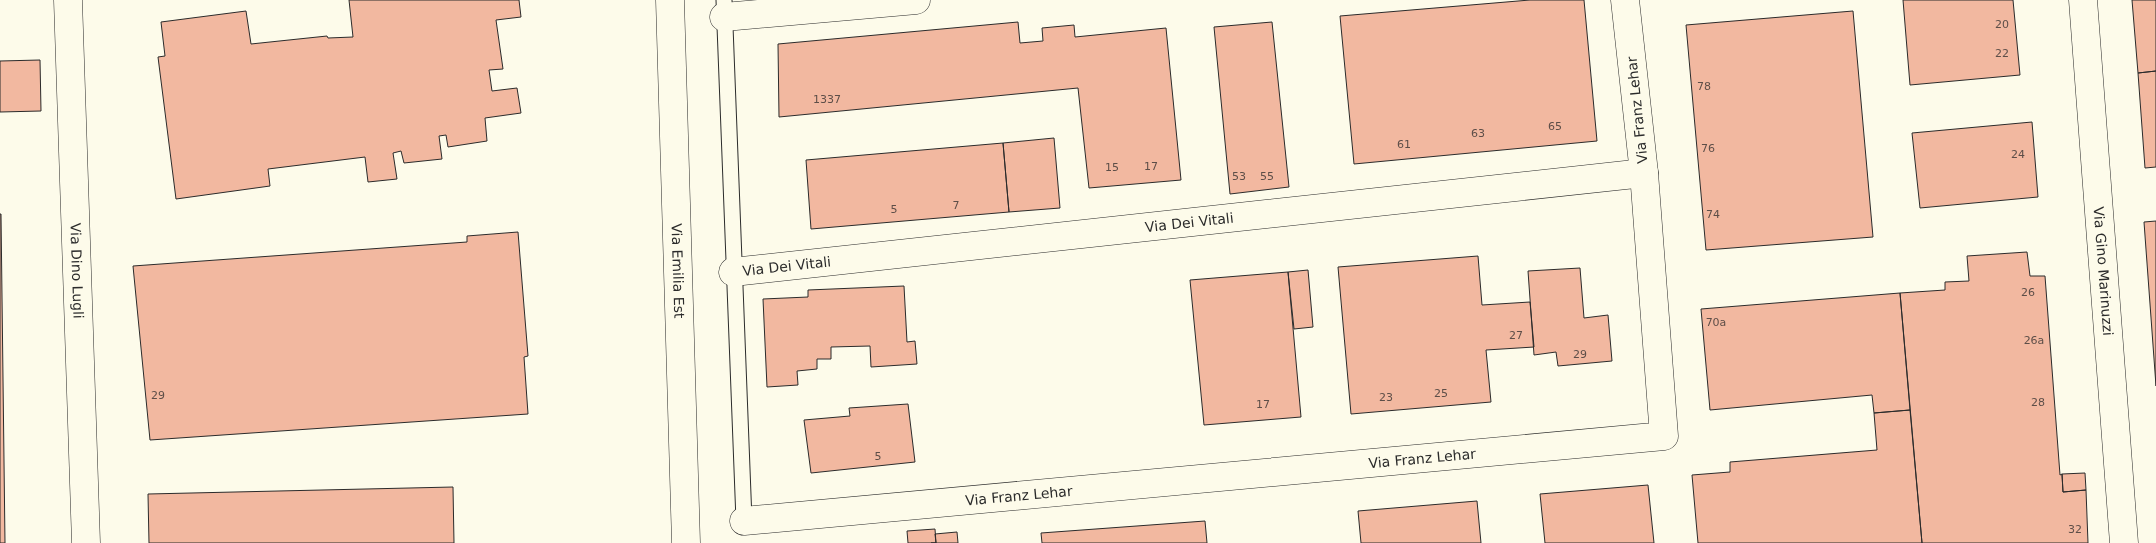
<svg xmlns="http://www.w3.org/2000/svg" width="2156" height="543" font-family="'DejaVu Sans',sans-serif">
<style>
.building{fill:#f2b8a0;stroke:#2b2b2b}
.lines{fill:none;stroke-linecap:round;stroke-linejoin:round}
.lane-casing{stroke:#2b2b2b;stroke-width:17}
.street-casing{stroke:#2b2b2b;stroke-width:29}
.secondary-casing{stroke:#2b2b2b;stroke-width:29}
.primary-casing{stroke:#2b2b2b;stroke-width:29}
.lane{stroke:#fdfbea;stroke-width:15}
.street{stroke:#fdfbea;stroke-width:28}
.secondary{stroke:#fdfbea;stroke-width:28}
.primary{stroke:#fdfbea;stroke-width:28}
.labels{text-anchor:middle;stroke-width:4;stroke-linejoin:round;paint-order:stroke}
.number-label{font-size:11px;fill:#5d4e48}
.street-label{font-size:14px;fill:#2b2b2b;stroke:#fdfbea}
</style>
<rect width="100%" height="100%" fill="#fdfbea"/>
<path class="building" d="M349,0H519L521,17L496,20L503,69L489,70L492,91L517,88L521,113L485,118L487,141L448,147L446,135L439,136L442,159L404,163L401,151L393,153L397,179L368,182L365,157L268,169L270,186L176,199L158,57L165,56L161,22L246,11L251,44L327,36L328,38L353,37Z
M1530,0H1584L1597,141L1354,164L1340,16Z
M1903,0H2013L2020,75L1910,85Z
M2132,0H2156V71L2138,73Z
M1853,11L1873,237L1706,250L1686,25Z
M1018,22L1020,43L1043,41L1042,28L1074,25L1075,37L1166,28L1181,180L1089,188L1078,88L779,117L778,44Z
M1272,22L1289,187L1230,194L1214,27Z
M40,60L41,111L0,112V61Z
M2156,71V167L2145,168L2138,73Z
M2032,122L2038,197L1920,208L1912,133Z
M1054,138L1060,208L1009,212L1003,143Z
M1003,143L1009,212L811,229L806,160Z
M0,214H1L5,543H0Z
M2156,221V386L2144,222Z
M518,232L528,356L524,357L528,414L150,440L133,266L467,242V236Z
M2027,252L2030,276H2045L2060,475L2062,474L2063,492L2086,490L2088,543H1922L1900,293L1945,290V282L1969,281L1967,256Z
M1478,256L1482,305L1530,302L1534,347L1486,350L1491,402L1351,414L1338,267Z
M1580,268L1584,318L1608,315L1612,361L1558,366L1556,352L1534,355L1528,271Z
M1308,270L1313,327L1294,329L1288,272Z
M1288,272L1301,417L1204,425L1190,280Z
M904,286L907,342L915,341L917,364L871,367L870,346L831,347V359H817V369L797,371L798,385L767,387L763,299L808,297V290Z
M1900,293L1910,410L1874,413L1872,395L1710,410L1701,309Z
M908,404L915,462L811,473L804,420L850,416L849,408Z
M1910,410L1922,543H1698L1692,475L1730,472V462L1877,450L1874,413Z
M2085,473L2086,490L2063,492L2062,474Z
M1648,485L1654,543H1545L1540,494Z
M453,487L454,543H149L148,494Z
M1477,501L1481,543H1361L1358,511Z
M1205,521L1207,543H1042L1041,533Z
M935,529L936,543H908L907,531Z
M957,532L958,543H931H936L935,534Z"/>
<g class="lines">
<defs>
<path id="lane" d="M724,0L744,521"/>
<g id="street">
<path id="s1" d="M68,0L86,543"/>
<path d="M724,17L916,0"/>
<path id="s2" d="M733,272L1644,173"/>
<path id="s3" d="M744,521L1664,436L1644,173L1625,0"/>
</g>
<g id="secondary">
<path id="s4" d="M2083,0L2124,543"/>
</g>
<g id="primary">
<path id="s5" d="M670,0L686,543"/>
</g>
</defs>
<use href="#lane" class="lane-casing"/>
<use href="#street" class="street-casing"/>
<use href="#secondary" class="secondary-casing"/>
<use href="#primary" class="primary-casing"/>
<use href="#lane" class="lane"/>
<use href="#street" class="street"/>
<use href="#secondary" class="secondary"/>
<use href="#primary" class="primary"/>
</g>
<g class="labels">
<g class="number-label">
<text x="2002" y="28">20</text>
<text x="2002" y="57">22</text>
<text x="1704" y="90">78</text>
<text x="827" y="103">1337</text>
<text x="1555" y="130">65</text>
<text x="1478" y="137">63</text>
<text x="1404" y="148">61</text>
<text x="1708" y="152">76</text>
<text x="2018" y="158">24</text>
<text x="1151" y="170">17</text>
<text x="1112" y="171">15</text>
<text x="1239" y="180">53</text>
<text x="1267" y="180">55</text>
<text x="956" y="209">7</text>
<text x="894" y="213">5</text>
<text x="1713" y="218">74</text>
<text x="2028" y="296">26</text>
<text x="1716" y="326">70a</text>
<text x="1516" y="339">27</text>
<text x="2034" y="344">26a</text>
<text x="1580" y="358">29</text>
<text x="1441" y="397">25</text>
<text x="158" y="399">29</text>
<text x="1386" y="401">23</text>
<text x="2038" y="406">28</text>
<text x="1263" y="408">17</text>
<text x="878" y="460">5</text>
<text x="2075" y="533">32</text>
</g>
<g class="street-label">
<text transform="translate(1637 110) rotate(-96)" y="5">Via Franz Lehar</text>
<text dy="5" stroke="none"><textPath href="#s2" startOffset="459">Via Dei Vitali</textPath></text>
<text dy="5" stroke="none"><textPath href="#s2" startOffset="54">Via Dei Vitali</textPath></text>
<text dy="5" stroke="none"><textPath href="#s1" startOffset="271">Via Dino Lugli</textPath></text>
<text dy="5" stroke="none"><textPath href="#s5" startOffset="271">Via Emilia Est</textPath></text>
<text dy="5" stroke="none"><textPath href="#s4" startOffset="272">Via Gino Marinuzzi</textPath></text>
<text dy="5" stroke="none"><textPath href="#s3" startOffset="681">Via Franz Lehar</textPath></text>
<text dy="5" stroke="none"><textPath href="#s3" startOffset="276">Via Franz Lehar</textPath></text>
</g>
</g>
</svg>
